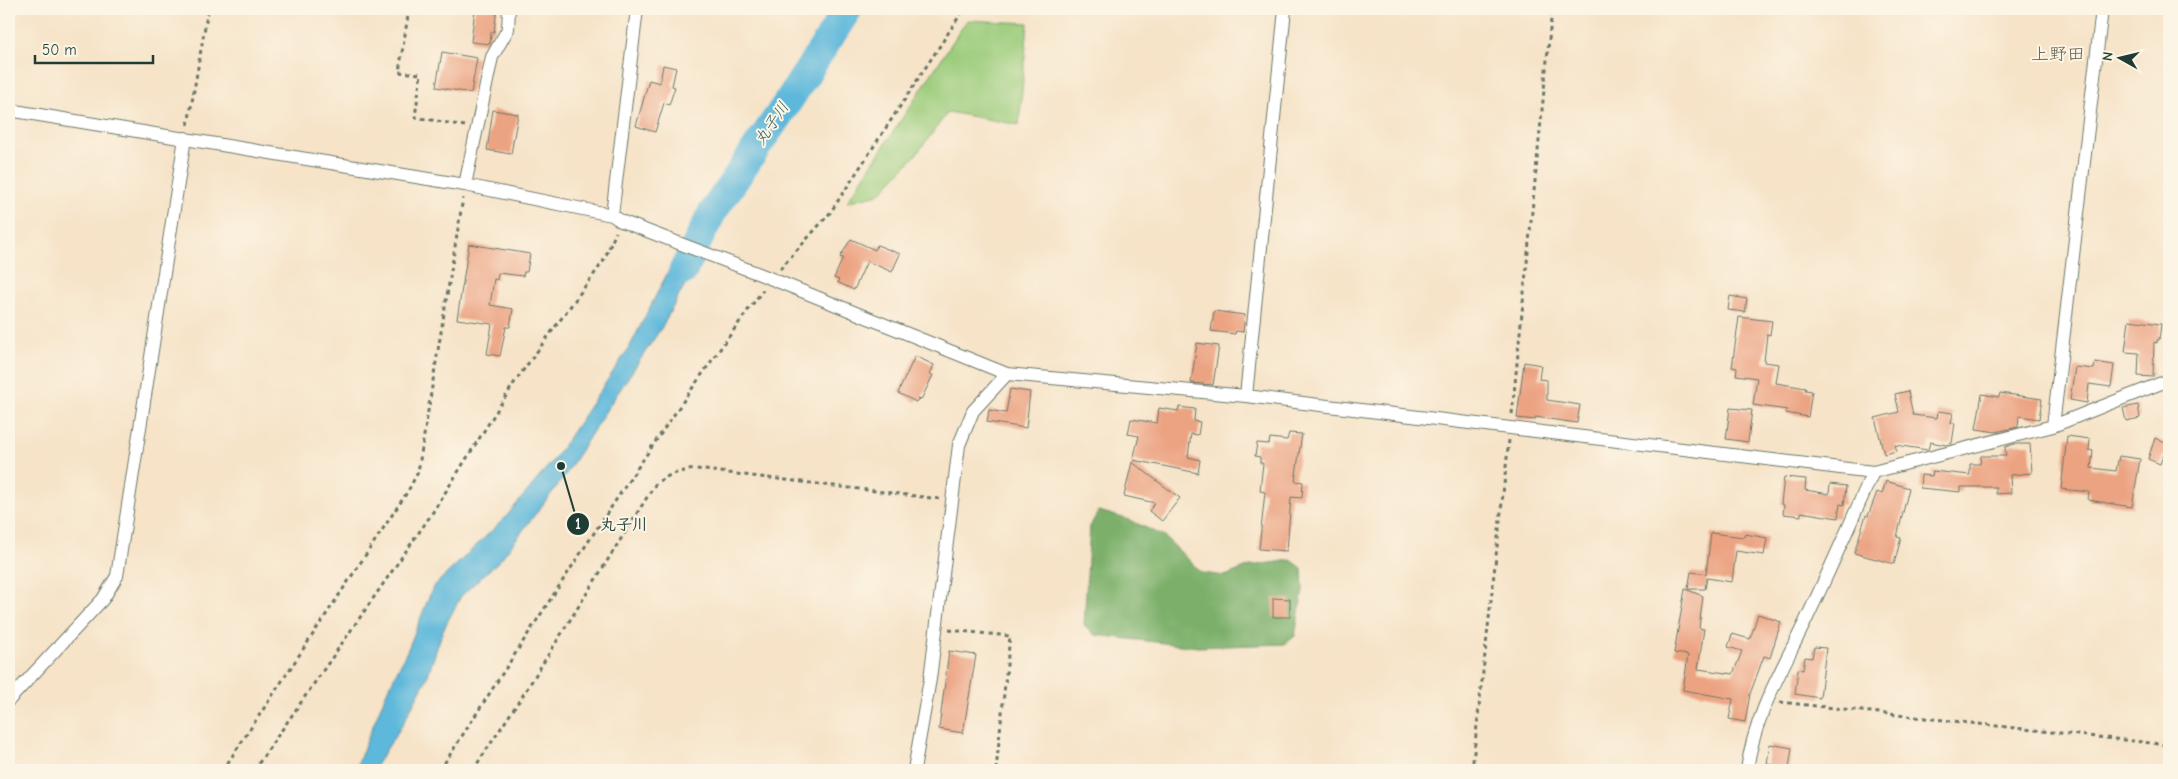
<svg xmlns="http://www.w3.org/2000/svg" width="2178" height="779" font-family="'Comic Neue','Klee One',sans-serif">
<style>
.green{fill:#9bcc7b;stroke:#5d8458}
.forest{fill:#7cb06b;stroke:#4e7650}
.water{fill:#5db8db;stroke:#3e7a88}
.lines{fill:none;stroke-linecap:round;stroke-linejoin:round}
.river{stroke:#5db8db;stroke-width:29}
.building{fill:#eca382}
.minor-casing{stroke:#6a7768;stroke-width:14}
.path{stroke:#6a7768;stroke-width:3;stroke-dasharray:4 4;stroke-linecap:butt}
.minor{stroke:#fff;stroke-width:12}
.labels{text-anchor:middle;stroke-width:4;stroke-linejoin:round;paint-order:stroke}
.water-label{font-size:16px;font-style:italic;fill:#2e5c5e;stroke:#fcf5e5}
.quarter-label{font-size:18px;fill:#67614f;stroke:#fcf5e5}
.leader{fill:none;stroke:#1f3d34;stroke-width:2}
.callout-dot{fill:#1f3d34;stroke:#fcf5e5;stroke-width:2}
.mark-label{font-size:15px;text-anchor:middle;font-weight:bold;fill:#fff}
.callout-label{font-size:16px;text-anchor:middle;font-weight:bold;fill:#1f3d34;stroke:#fcf5e5;stroke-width:4;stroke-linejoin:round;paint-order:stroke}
</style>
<rect width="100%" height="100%" fill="#fcf5e5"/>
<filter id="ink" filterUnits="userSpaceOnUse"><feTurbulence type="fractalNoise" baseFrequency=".02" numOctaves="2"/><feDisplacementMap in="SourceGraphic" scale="10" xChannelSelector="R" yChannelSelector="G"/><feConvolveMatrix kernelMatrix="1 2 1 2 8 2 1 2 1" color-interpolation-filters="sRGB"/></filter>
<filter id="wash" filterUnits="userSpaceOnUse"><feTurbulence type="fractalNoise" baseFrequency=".0096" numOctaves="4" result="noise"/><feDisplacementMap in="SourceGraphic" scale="20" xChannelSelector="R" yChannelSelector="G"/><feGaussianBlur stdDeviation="1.12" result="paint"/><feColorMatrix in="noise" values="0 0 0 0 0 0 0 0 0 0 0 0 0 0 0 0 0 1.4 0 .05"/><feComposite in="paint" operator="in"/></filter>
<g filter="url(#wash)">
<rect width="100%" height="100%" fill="#f6e3c8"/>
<path class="green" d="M967,20L1028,23L1019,125L948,112L915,156L879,194L847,202Z"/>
<path class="forest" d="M1099,511L1127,519L1164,536L1202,573L1225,576L1250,566L1291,560L1302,568L1303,590L1295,636L1285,644L1198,647L1095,635L1084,625L1090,526Z"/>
<path class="water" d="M689,231L709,240L662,327L607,409L564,477L500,560L461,596L443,630L427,678L401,727L373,770H355L385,696L408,649L433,587L505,518L555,458L629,348Z"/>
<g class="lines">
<path class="river" d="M683,271L712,213L789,100L848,9"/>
</g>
<g id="blocks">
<path class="building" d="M475,9H497L494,32H491L490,44L471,42Z
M442,52L477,58L471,93L436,87Z
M663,65L676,68L672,86L675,87L669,105L664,103L655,132L636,126L649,80L660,83Z
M493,110L518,114L511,154L487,150Z
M851,239L875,250L877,245L900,254L892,272L867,261L854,290L837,282L839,280L834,278L843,258L840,257Z
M469,244L530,254L527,272H524L523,276L498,273L497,280L494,279L490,305L513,309L510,327H506L500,356L487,354L492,324L457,319Z
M1730,296L1747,299L1745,312L1728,310Z
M1214,311L1245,315L1243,332L1236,331L1235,334L1211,331Z
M1739,317L1772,321L1770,335L1767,334L1764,362L1779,364L1776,383L1806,388L1805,390L1812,391L1808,417L1786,413L1787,410L1753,405L1757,378L1736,375L1737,368L1732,367Z
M2129,320L2161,324L2159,340H2157V343L2154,342L2153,377L2138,376L2139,353L2125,352Z
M1197,343L1219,346L1213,385L1191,383Z
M915,356L934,365L930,374L933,375L921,400L918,399L916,402L898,393Z
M1524,362L1541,365L1539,379L1547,380V400L1580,405L1577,423L1535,417V420L1517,418Z
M2095,362L2114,365L2111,387L2089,384L2087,403L2070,400L2075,367L2094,369Z
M1010,389L1030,392L1026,428L987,422L989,410L1006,413Z
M1908,391L1913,415L1937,418L1938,411L1953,413L1951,423H1955L1952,443L1946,445L1930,442L1928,450L1895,445L1897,451L1884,454L1875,418L1899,412L1895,394Z
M2000,393L2042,399L2039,419L2019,416L2018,427L1996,432L1976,429L1982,394L1999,397Z
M2138,405L2140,418L2126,421L2123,408Z
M1179,407L1195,409L1194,421L1200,422L1198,435L1191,434L1188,457L1200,460L1198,473L1133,460L1139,436L1128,434L1131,419L1157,423L1159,408L1178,411Z
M1730,408L1752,410L1748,442L1726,439Z
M1289,433L1302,434L1295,481L1303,482L1302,498L1291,497L1287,551L1259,549L1265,492L1260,491L1263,463H1260V457L1255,456L1257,443L1269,444L1270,438L1287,440Z
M2067,436L2090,439L2089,450L2093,451L2091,468L2116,471L2119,456L2140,459L2132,507L2088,500L2089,492L2061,489Z
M2155,438L2169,445V459L2163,456L2160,464L2148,459Z
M2014,444H2030L2032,473L2010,475L2011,493L1996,494V487H1961V492L1920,488L1921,475L1932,476L1933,471L1970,475V464H1980L1981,456H2006L2005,447Z
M1132,462L1180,498L1162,521L1149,511L1155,503L1124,496Z
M1784,477L1806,479L1805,490L1829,494L1830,484L1846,486L1844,505L1840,504L1838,518L1801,512V516L1783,514L1784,505L1781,504Z
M1886,481L1909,488L1897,537L1901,538L1894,564L1854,553L1866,515L1868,516L1877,492L1882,494Z
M1711,533L1744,537L1745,534L1767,538L1764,555L1736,551L1732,582L1707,578L1705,589H1688L1691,572L1706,574Z
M1685,589L1703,596L1699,628L1704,629L1698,669L1733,674L1742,651L1728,647L1732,634L1750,639L1758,614L1781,622L1770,658L1764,656L1750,694L1745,722L1729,719L1733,699L1683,690L1688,655L1674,653Z
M1273,598L1290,599V617H1273Z
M1814,647L1826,648L1820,698L1795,694L1798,669L1803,670L1805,657L1812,658Z
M949,651L976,655L963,733L939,729Z
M1770,744L1792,748L1789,768L1767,764Z"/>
</g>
</g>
<g filter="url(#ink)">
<use href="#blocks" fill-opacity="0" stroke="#6a7768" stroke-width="1"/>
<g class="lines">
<defs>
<path id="minor" d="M9,110L465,185L612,215L621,221L762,275L1007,374L1246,396L1873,472L2053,426L2169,380
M465,185L492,57L508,29L509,9
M612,215L637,9
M1246,396L1285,9
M2053,426L2102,9
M9,700L103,599L117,576L185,138
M914,770L930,679L959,445L973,411L1007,374
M1747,770C1754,716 1782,670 1805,622C1829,572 1851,522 1873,472"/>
</defs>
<use href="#minor" class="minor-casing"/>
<path class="path" d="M409,9L399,72L421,74L415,117L465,126
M188,125L208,9
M780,269L830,213L964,9
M1512,414L1552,9
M949,630L1010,636L996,770
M1780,702L2169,745
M223,770L408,491L418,472L463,198
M254,770L431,515L516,380L603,262L616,232
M440,770C545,608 648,445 763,290
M473,770L523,695L656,483C670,474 680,471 696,469L940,499
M1472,770L1509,440"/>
<use href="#minor" class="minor"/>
</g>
</g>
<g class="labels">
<g class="water-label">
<text transform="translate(771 123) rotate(-56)" y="6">丸子川</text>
</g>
<g class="quarter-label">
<text x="2058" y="60">上野田</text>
</g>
</g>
<path class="leader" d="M561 466L578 524"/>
<g class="callout-dot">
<circle cx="561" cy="466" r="5"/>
<circle cx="578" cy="524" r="12"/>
</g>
<g class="mark-label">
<text x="578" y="529">1</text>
</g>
<g class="callout-label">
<text x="624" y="530">丸子川</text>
</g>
<rect width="2178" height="779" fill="none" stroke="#fcf5e5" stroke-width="30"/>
<g transform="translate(2120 58) rotate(278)" stroke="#fcf5e5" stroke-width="4" paint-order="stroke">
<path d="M0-4L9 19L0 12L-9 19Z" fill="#1f3d34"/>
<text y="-8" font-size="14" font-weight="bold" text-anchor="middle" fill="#1f3d34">N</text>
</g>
<path d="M35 55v8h118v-8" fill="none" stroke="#1f3d34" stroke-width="2.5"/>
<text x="42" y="55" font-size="15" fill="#1f3d34" stroke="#fcf5e5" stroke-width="4" paint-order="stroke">50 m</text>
</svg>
